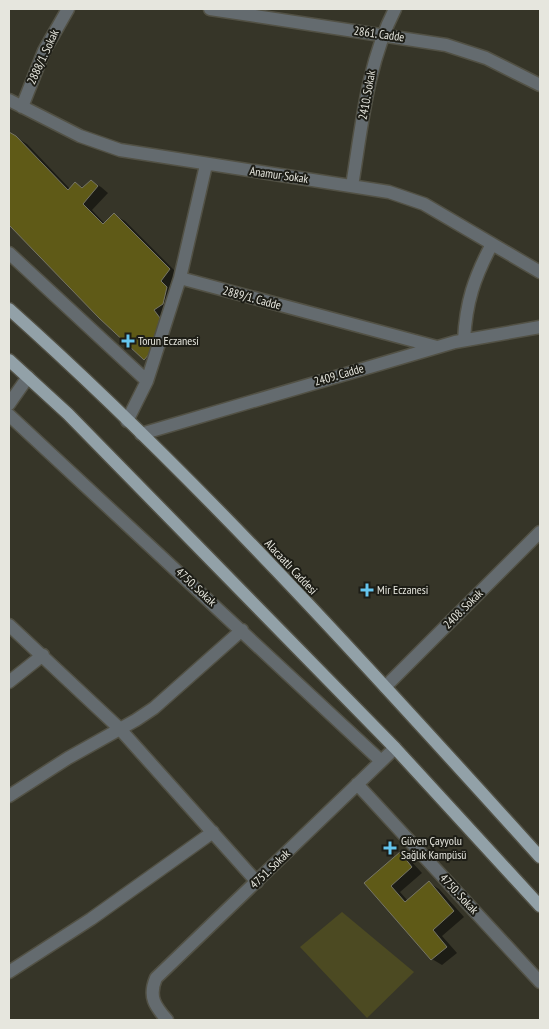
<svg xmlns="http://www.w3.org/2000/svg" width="549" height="1029" font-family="'PT Sans Narrow',sans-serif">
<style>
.green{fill:#4c4a22}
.shadow{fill:#0007}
.building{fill:#5f5a17;stroke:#767566}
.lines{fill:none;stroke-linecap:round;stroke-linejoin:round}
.minor-casing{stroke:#525145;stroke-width:15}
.major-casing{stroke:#525145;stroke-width:15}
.minor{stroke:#646b6f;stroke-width:12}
.major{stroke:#92a1a8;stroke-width:12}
.poi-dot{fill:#65c5ee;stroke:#1d1d16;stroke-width:2}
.labels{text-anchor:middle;stroke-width:4;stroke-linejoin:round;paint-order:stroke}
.street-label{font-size:12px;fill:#e6e6de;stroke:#1d1d16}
.poi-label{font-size:12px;fill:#e6e6de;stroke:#1d1d16;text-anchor:start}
</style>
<rect width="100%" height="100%" fill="#363528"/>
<path class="green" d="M342,912L414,972L367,1018L300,947Z"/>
<path class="shadow" d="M9,133L27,144L70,189L75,183L84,188L91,181L101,187L108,193L92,210L105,224L114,215L125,221L180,276L161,358L155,365L145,359L99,317L9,223Z
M400,854L410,860L422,873L400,892L408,901L429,883L439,889L464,917L442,936L457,953L442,965L432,959L366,884Z"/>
<path class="building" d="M9,132L16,136L68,190L75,182L82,188L91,180L98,186L83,204L103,224L114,213L170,269L161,281L167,287L163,304L154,310L160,318L151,352L144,360L99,318L9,225Z
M400,852L412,867L391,886L405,902L429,881L454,911L433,930L447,947L431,960L364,883Z"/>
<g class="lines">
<defs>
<path id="minor" d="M210,9L446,45L486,58L540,85
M9,100L80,136L120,150L389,192L424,204L540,272
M22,107L44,51L68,9
M206,165L180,278L437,347
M352,186C362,125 367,64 395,9
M9,253L147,381
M464,340C466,302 474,278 492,244
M9,404L28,377
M9,415L381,761
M127,421L147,381L180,278
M141,434L455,342L540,327
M9,625L119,728L257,882
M9,682L43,655
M385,687L540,532
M357,784L540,982
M9,796L68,758L136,720L154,708L242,630
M9,972L91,919L213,832
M167,1020C155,1006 148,997 156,978L395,748"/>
<path id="major" d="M9,309C199,479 370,669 540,857
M9,360L68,414L395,748L540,906"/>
</defs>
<use href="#minor" class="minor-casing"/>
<use href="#major" class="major-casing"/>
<use href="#minor" class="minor"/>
<use href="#major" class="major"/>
</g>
<g class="poi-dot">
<path d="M125.5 333.5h5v5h5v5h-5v5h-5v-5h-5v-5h5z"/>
<path d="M364.5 582.5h5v5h5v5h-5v5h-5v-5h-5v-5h5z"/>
<path d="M387.5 840.5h5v5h5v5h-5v5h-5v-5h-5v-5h5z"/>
</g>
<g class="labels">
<g class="street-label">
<text transform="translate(379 34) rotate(8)" y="4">2861. Cadde</text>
<text transform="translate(43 57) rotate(-65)" y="4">2888/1. Sokak</text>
<text transform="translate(367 95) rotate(-80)" y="4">2410. Sokak</text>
<text transform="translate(279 175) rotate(8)" y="4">Anamur Sokak</text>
<text transform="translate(252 298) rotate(15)" y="4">2889/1. Cadde</text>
<text transform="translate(339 375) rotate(-16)" y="4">2409. Cadde</text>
<text transform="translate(291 567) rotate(47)" y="4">Alacaatlı Caddesi</text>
<text transform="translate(196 587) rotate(43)" y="4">4750. Sokak</text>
<text transform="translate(463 609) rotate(-45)" y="4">2408. Sokak</text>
<text transform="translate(270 869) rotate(-44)" y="4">4751. Sokak</text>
<text transform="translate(459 894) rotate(47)" y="4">4750. Sokak</text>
</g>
<g class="poi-label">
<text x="138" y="345">Torun Eczanesi</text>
<text x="377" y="594">Mir Eczanesi</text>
<text x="401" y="845">Güven Çayyolu<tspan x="401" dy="14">Sağlık Kampüsü</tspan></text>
</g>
</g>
<rect width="549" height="1029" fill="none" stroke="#e6e6de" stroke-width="20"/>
</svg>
